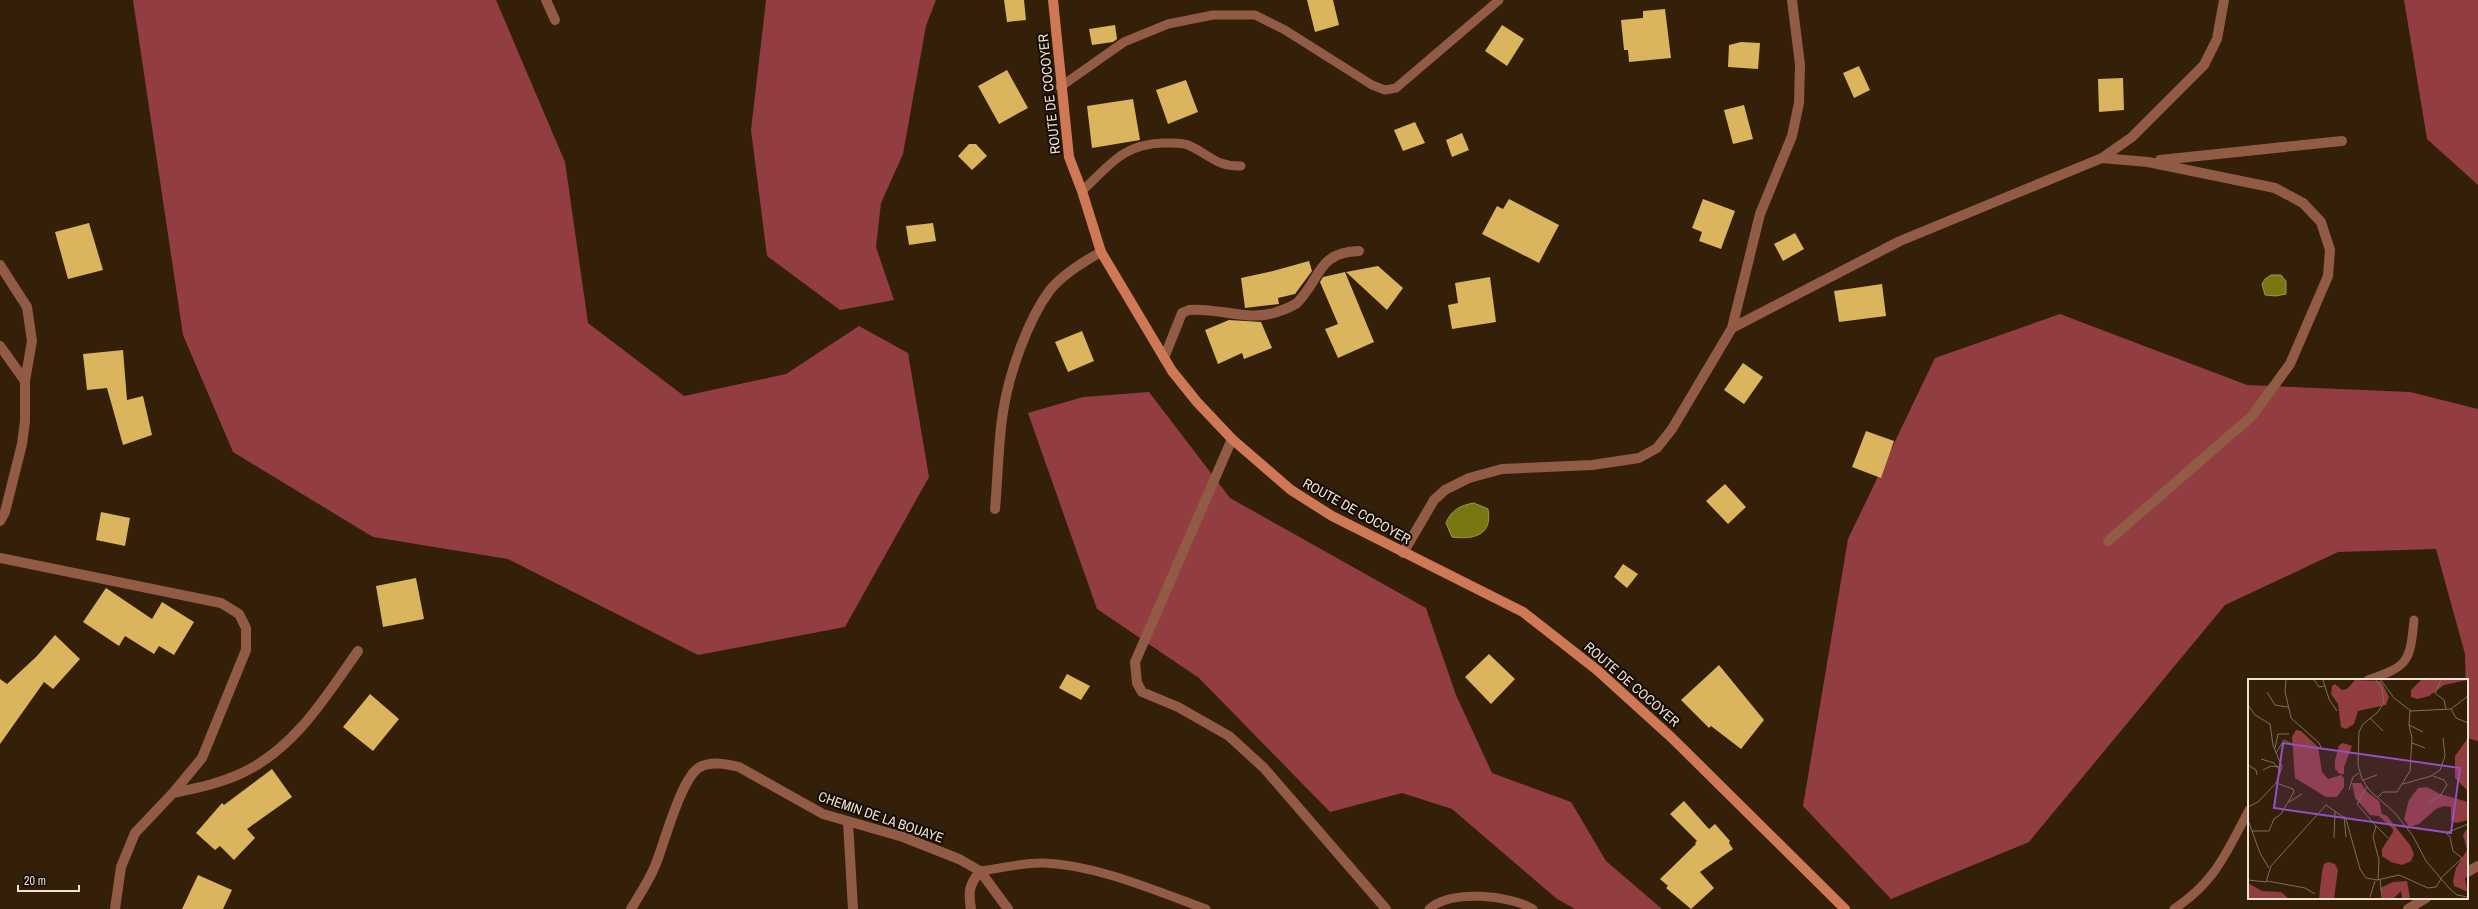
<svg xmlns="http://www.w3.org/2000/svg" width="2478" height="909" font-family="'Archivo Narrow',sans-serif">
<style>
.forest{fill:#913d42}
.water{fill:#787712;stroke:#9c974c}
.building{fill:#dab55e}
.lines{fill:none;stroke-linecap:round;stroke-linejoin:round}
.service{stroke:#915b46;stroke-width:9}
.minor{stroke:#915b46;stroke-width:10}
.secondary{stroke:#ce7856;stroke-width:10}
.labels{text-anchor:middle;stroke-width:4;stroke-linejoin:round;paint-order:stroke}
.street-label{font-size:14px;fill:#f1e2d5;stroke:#150c04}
.inset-road{fill:none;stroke:#806d5b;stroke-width:1}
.view{fill:#9350c3;fill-opacity:0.15;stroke:#9350c3;stroke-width:2}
.inset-edge{fill:none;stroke:#f1e2d5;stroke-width:2}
</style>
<rect width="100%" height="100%" fill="#341f09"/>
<path class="forest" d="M133,0H496L565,162L588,323L684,396L786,374L859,326L908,353L929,477L845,627L698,655L508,559L373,537L233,452L183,335Z
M766,0H936L926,26L903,154L881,203L876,247L894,300L840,310L767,256L751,130Z
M2404,0H2478V185L2427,139Z
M2060,314L2247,385L2410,392L2478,409V741L2467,738L2465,654L2436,549L2338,552L2225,605L2029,842L1891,899L1803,806L1848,539L1935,358Z
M1149,392L1230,498L1426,608L1456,695L1492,773L1571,802L1606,861L1662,909H1575L1557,899L1452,809L1402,793L1330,812L1199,678L1097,609L1028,413L1083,397Z"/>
<path class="water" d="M2271,275H2281L2286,281V294L2276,296L2265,295L2262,284L2265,279Z
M1474,503L1488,509C1493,535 1474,540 1452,537L1446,523C1451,510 1461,505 1474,503Z"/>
<path class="building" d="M1004,0H1024L1026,20L1007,22Z
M1307,0H1333L1339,25L1315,32Z
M1665,9L1671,58L1629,62L1628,50H1624L1621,20L1643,18V11Z
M1115,25L1117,39L1113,42L1092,45L1089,29Z
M1502,25L1524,39L1507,66L1485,51Z
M1741,42L1760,43L1758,69L1728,67L1729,45Z
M1859,66L1870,90L1854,98L1843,73Z
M1007,70L1028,108L999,124L978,86Z
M2123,78L2124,110L2099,112L2098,79Z
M1186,80L1198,112L1168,124L1156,90Z
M1133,99L1140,140L1092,148L1087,106Z
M1744,105L1753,139L1733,144L1724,110Z
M1415,122L1425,143L1403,151L1394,130Z
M1462,133L1469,150L1452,157L1446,140Z
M969,144H976L987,156L972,170L958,156Z
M1509,199L1559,225L1539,263L1482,234L1497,206L1503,209Z
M1703,199L1735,211L1721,249L1699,241L1702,232L1692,228Z
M89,223L103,270L68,279L55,232Z
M933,223L936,241L909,245L906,226Z
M1795,233L1804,249L1783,261L1774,244Z
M1309,261L1312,271L1295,294L1278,298L1279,304L1245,308L1241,278L1273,271Z
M1378,266L1403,288L1387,310L1346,272Z
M1345,272L1374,342L1338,358L1325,329L1338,324L1320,282L1323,277Z
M1490,277L1496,322L1452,329L1448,305L1458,303L1455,283Z
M1882,284L1886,316L1839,322L1834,291Z
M1229,320L1261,322L1272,348L1244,359L1242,353L1218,364L1205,330Z
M1082,331L1094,361L1068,372L1055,342Z
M123,350L127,400L143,396L152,435L123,445L107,388L87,390L83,354Z
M1743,363L1763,377L1744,404L1724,390Z
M1866,431L1894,441L1881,478L1852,467Z
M1725,484L1746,507L1728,524L1706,501Z
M101,512L130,518L125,546L96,540Z
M1623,564L1638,574L1627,588L1614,577Z
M416,578L424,619L383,627L376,586Z
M106,588L152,619L162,602L194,622L174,655L159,646L154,654L125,636L119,646L83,622Z
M55,635L80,659L53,689L44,682L0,744V679L7,684L37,656Z
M1489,654L1515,679L1491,704L1465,677Z
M1719,665L1764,720L1741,749L1711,726L1709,728L1681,700Z
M1067,674L1090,686L1081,700L1059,688Z
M370,694L399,719L373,751L343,727Z
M272,769L292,797L247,829L255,838L234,860L220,846L215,850L196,833L222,803L224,805Z
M1684,801L1709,829L1715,824L1730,841L1729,843L1733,849L1700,872L1714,888L1691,909L1666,888L1668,886L1660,879L1696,844L1695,843L1697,841L1670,814Z
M198,875L232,890L223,909H182Z"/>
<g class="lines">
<path class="service" d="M1060,87L1124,42L1168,24L1213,15H1255L1285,30L1372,85L1385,90L1396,88L1499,0
M1082,191C1110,165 1123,144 1163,143C1172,143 1180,142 1188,145C1209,154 1216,167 1241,166
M2368,680C2408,666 2410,663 2414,620
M980,871C1000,869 1023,862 1044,863C1097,865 1156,891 1206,909
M1429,909C1451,889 1510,895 1533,909
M2174,909C2216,881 2226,853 2249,810"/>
<path class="minor" d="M546,0L555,20
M2102,158L2148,162L2275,188L2303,203L2321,222L2330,250L2328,276L2290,364L2252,416L2108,541
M2160,160L2342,141
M0,265L27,307L32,341L25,381V421L22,444L5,512L0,521
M1732,328L1900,241L2102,158L2132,137L2204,65L2217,39L2224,0
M0,346L25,381
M1164,358L1182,313L1189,310C1217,307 1245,321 1274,313C1280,311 1292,307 1297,303C1321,279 1317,252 1359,251
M1232,439L1135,662L1137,683L1142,692L1178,707L1229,736L1264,768L1386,909
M995,509C998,477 998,443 1003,412C1009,374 1027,321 1050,290C1063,274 1083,262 1101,252
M1403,553L1434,500L1445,490L1469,478L1502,469L1592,465L1639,458L1657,448L1672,429L1732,328L1760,214L1792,136L1799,103L1800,65L1792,0
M0,558L221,603L239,614L246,628V650L202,758L173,793L135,833L121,867L115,909
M173,793C197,788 222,783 244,772C296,747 326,696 358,651
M848,822L853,909
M2467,872L2478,866
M631,909C639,895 649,881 655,866C664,845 681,777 700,767C712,761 726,764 739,767L823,814L903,837L959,859L980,871L1008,909
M971,909C968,892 969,885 980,871
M2408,909L2426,898"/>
<path class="secondary" d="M1053,0L1069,157L1082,191L1101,252L1172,371L1197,402L1232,439L1291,490L1332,516L1523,612L1555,637L1597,670L1672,738L1845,909"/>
</g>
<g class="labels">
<g class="street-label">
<text transform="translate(1049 94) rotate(-96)" y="5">ROUTE DE COCOYER</text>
<text transform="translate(1357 511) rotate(29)" y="5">ROUTE DE COCOYER</text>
<text transform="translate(1632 684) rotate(41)" y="5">ROUTE DE COCOYER</text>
<text transform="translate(881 817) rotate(19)" y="5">CHEMIN DE LA BOUAYE</text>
</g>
</g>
<g transform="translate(2248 679)">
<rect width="220" height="220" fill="#341f09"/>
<path d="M107,1L133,2L141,18L138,26L110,32L106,45L98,50L93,48L90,25L83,15L84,7L87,5L94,11L99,10ZM173,1H219L196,6L181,17L169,20L163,18V11ZM48,51L53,52L70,68L74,93L80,100L93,96L96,99V108L89,118H78L47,99L44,58ZM220,59V112L207,99V77ZM95,64L104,67L96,88V95H92L87,90V81L91,66ZM104,104H113L118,112L131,122L134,135L139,137L162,166L166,175L163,182L154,186L143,183L134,177V170L145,153V150L131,137L122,136L107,119ZM179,108L192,115L220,123V141L208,144L203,142V128L196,127L188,130L171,145L161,148L156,140L161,121L170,109ZM218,151H220V195L217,200L220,213L206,207L205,202L208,189L219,171L215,156ZM80,183L87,185L90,191L86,219H71L74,193L76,185ZM159,202L162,219H154L153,212L146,219H135L132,209L145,203ZM0,204L14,212L33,213L40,219H0Z" fill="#913d42"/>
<path class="inset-road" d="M38,1L37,12L43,39L71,64L74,71M66,1L71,8L77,7M75,1L81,20L89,32M128,1L134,9L136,23L130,33L115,45L111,53L110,86L114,100L122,112L147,134L165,157L178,182L201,209L209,216L220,218M133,1L146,19L163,32L203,30L220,17M193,1L187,14L196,21L198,30M19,13L27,26L40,28M0,26L7,36L22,45L25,66L34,88L28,104L10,123L0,128M203,30L208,39L220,44M122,39L135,52M161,46L175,53M164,64L177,69M27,69L30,55H41M28,74L36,61L44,65M13,80L26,84L33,92M0,86L8,91L9,96M15,91L23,87L31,88M115,101L129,96M155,105L183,97L192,91L197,77L195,59M119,108L109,125L128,147L125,158L131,181L130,201M101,111L105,98L111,94M130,118L135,113H149L162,92L164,59L161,46L162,31M41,123L54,115M180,124L192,117L199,106L196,101L185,97M96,137L98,158M0,141L12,174L21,189M128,147L140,159M4,152H21L26,140L33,135L46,113L45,110L28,104M86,159L87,132M193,199L214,179L205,172L202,158L198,154L220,145M132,200L134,219M0,201L18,203L23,187L78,126L98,140L112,190L118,199L129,201L151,196L180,209L188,208L193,200M19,202L57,209L67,215M122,218L127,202"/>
<path class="view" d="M35,64L212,89L203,154L26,129Z"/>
<rect width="220" height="220" class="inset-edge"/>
</g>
<path d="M18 885v6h61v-6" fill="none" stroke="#f1e2d5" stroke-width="2"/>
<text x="24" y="885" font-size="12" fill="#f1e2d5" stroke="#150c04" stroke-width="3" paint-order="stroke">20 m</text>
</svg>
